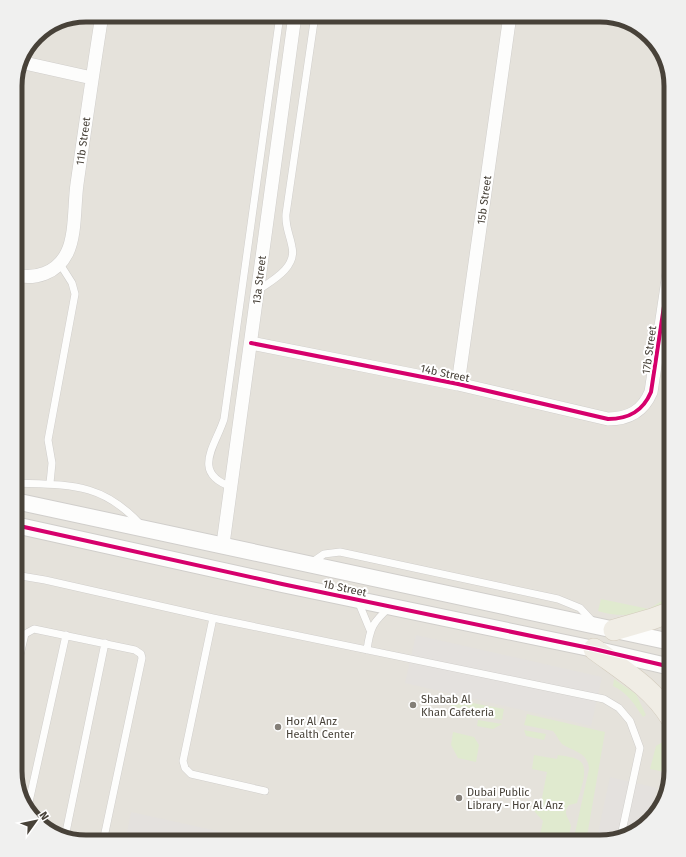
<svg xmlns="http://www.w3.org/2000/svg" width="686" height="857" font-family="'Fira Sans',sans-serif">
<style>
.residential{fill:#e5e2db}
.green{fill:#e0eacf}
.parking{fill:#e4e1de}
.lines{fill:none;stroke-linecap:round;stroke-linejoin:round}
.service-casing{stroke:#d0cecb;stroke-width:8}
.minor-casing{stroke:#d0cecb;stroke-width:14}
.tertiary-casing{stroke:#d0cecb;stroke-width:18}
.primary-casing{stroke:#d3cbbc;stroke-width:22}
.service{stroke:#fdfdfc;stroke-width:7}
.minor{stroke:#fdfdfc;stroke-width:13}
.tertiary{stroke:#fdfdfc;stroke-width:16}
.primary{stroke:#f0ede5;stroke-width:21}
.cycleway-casing{stroke:#fff;stroke-width:6}
.cycleway{stroke:#d6006c;stroke-width:4}
.poi-dot{fill:#847f78;stroke:#fff;stroke-width:1.5}
.labels{text-anchor:middle;stroke-width:4;stroke-linejoin:round;paint-order:stroke}
.street-label{font-size:11px;fill:#484239;stroke:#fff}
.poi-label{font-size:11px;fill:#484239;stroke:#fff;text-anchor:start}
.rim{fill:none;stroke:#484239;stroke-width:5}
</style>
<rect width="100%" height="100%" fill="#f2f0ed"/>
<path class="residential" d="M86,15H604L635,24L659,46L671,86V771L662,806L640,830L600,842H86L55,835L27,811L15,771V81L22,55L39,33Z"/>
<path class="green" d="M671,595V600C651,615 622,619 598,611L601,599L649,609Z
M614,679L636,694L646,715L643,717C634,704 628,693 613,686Z
M452,699L504,709L502,720L450,709Z
M527,714L605,732L586,842H573L589,769C588,752 574,752 562,744C558,740 557,735 553,731L524,725Z
M478,720L502,724L493,729L477,726Z
M524,730L546,734L544,740L526,736Z
M453,732L474,737L479,745L476,762L458,758L451,745Z
M668,739L671,755L670,773L650,769L656,746Z
M534,755L557,759L558,755C564,756 575,757 580,761C590,769 579,793 577,803L569,805C562,814 569,817 571,826L568,840L540,834L543,821L534,811L536,802L541,803L547,772L532,769Z"/>
<path class="parking" d="M416,635L602,677L591,726L405,683Z
M610,777L657,788L650,819L640,830L596,842Z
M131,812L267,842H125Z"/>
<g class="lines">
<defs>
<path id="service" d="M257,291C271,281 297,268 292,247C290,235 285,227 286,214L315,15
M15,483C69,485 102,482 141,525
M50,483L52,463L48,440L75,294L72,283L60,264
M232,487C190,473 216,445 224,419L280,15
M311,563L324,554L340,552L558,599L580,608L594,623
M15,575L45,580L213,618L604,699L619,708L630,721L640,748L621,836
M358,601L370,630
M213,618L183,761L185,768L191,774L265,791
M367,650C370,627 373,622 390,607
M15,676L25,634L34,629L135,650L141,654L142,658L103,842
M27,811L66,635
M65,837L105,643
M159,842L169,839L187,842"/>
<path id="minor" d="M20,62L92,78
M15,275C35,280 57,273 67,253C76,235 74,205 77,184C85,128 93,71 102,15
M251,343L458,384L608,419C629,419 643,411 651,392L671,260
M458,384L510,15
M223,544L295,15"/>
<path id="tertiary" d="M15,501L671,642
M15,525L282,584L594,649L671,667"/>
<path id="primary" d="M614,630L652,619L671,612
M594,649C622,670 652,687 671,718"/>
</defs>
<use href="#service" class="service-casing"/>
<use href="#minor" class="minor-casing"/>
<use href="#tertiary" class="tertiary-casing"/>
<use href="#primary" class="primary-casing"/>
<use href="#service" class="service"/>
<use href="#minor" class="minor"/>
<use href="#tertiary" class="tertiary"/>
<use href="#primary" class="primary"/>
<defs>
<path id="cycleway" d="M251,343L458,384L608,419C629,419 643,411 651,392L671,260
M15,525L282,584L594,649L671,667"/>
</defs>
<use href="#cycleway" class="cycleway-casing"/>
<use href="#cycleway" class="cycleway"/>
</g>
<g class="poi-dot">
<circle cx="413" cy="705" r="4"/>
<circle cx="278" cy="727" r="4"/>
<circle cx="459" cy="798" r="4"/>
</g>
<g class="labels">
<g class="street-label">
<text transform="translate(83 141) rotate(-82)" y="4">11b Street</text>
<text transform="translate(484 200) rotate(-82)" y="4">15b Street</text>
<text transform="translate(259 280) rotate(-83)" y="4">13a Street</text>
<text transform="translate(649 350) rotate(-82)" y="4">17b Street</text>
<text transform="translate(445 373) rotate(12)" y="4">14b Street</text>
<text transform="translate(345 588) rotate(12)" y="4">1b Street</text>
</g>
<g class="poi-label">
<text x="421" y="703">Shabab Al<tspan x="421" dy="13">Khan Cafeteria</tspan></text>
<text x="286" y="725">Hor Al Anz<tspan x="286" dy="13">Health Center</tspan></text>
<text x="467" y="796">Dubai Public<tspan x="467" dy="13">Library - Hor Al Anz</tspan></text>
</g>
</g>
<path d="M0 0H686V857H0ZM86 22H600A64 64 0 0 1 664 86V771A64 64 0 0 1 600 835H86A64 64 0 0 1 22 771V86A64 64 0 0 1 86 22Z" fill="#f0f0ef" fill-rule="evenodd"/>
<path class="rim" d="M86 22H600A64 64 0 0 1 664 86V771A64 64 0 0 1 600 835H86A64 64 0 0 1 22 771V86A64 64 0 0 1 86 22Z"/>
<g transform="translate(36 821) rotate(57)" stroke="#ffffff" stroke-width="3" paint-order="stroke">
<path d="M0-3L7 15L0 10L-7 15Z" fill="#484239"/>
<text y="-6" font-size="11" font-weight="bold" text-anchor="middle" fill="#484239">N</text>
</g>
</svg>
